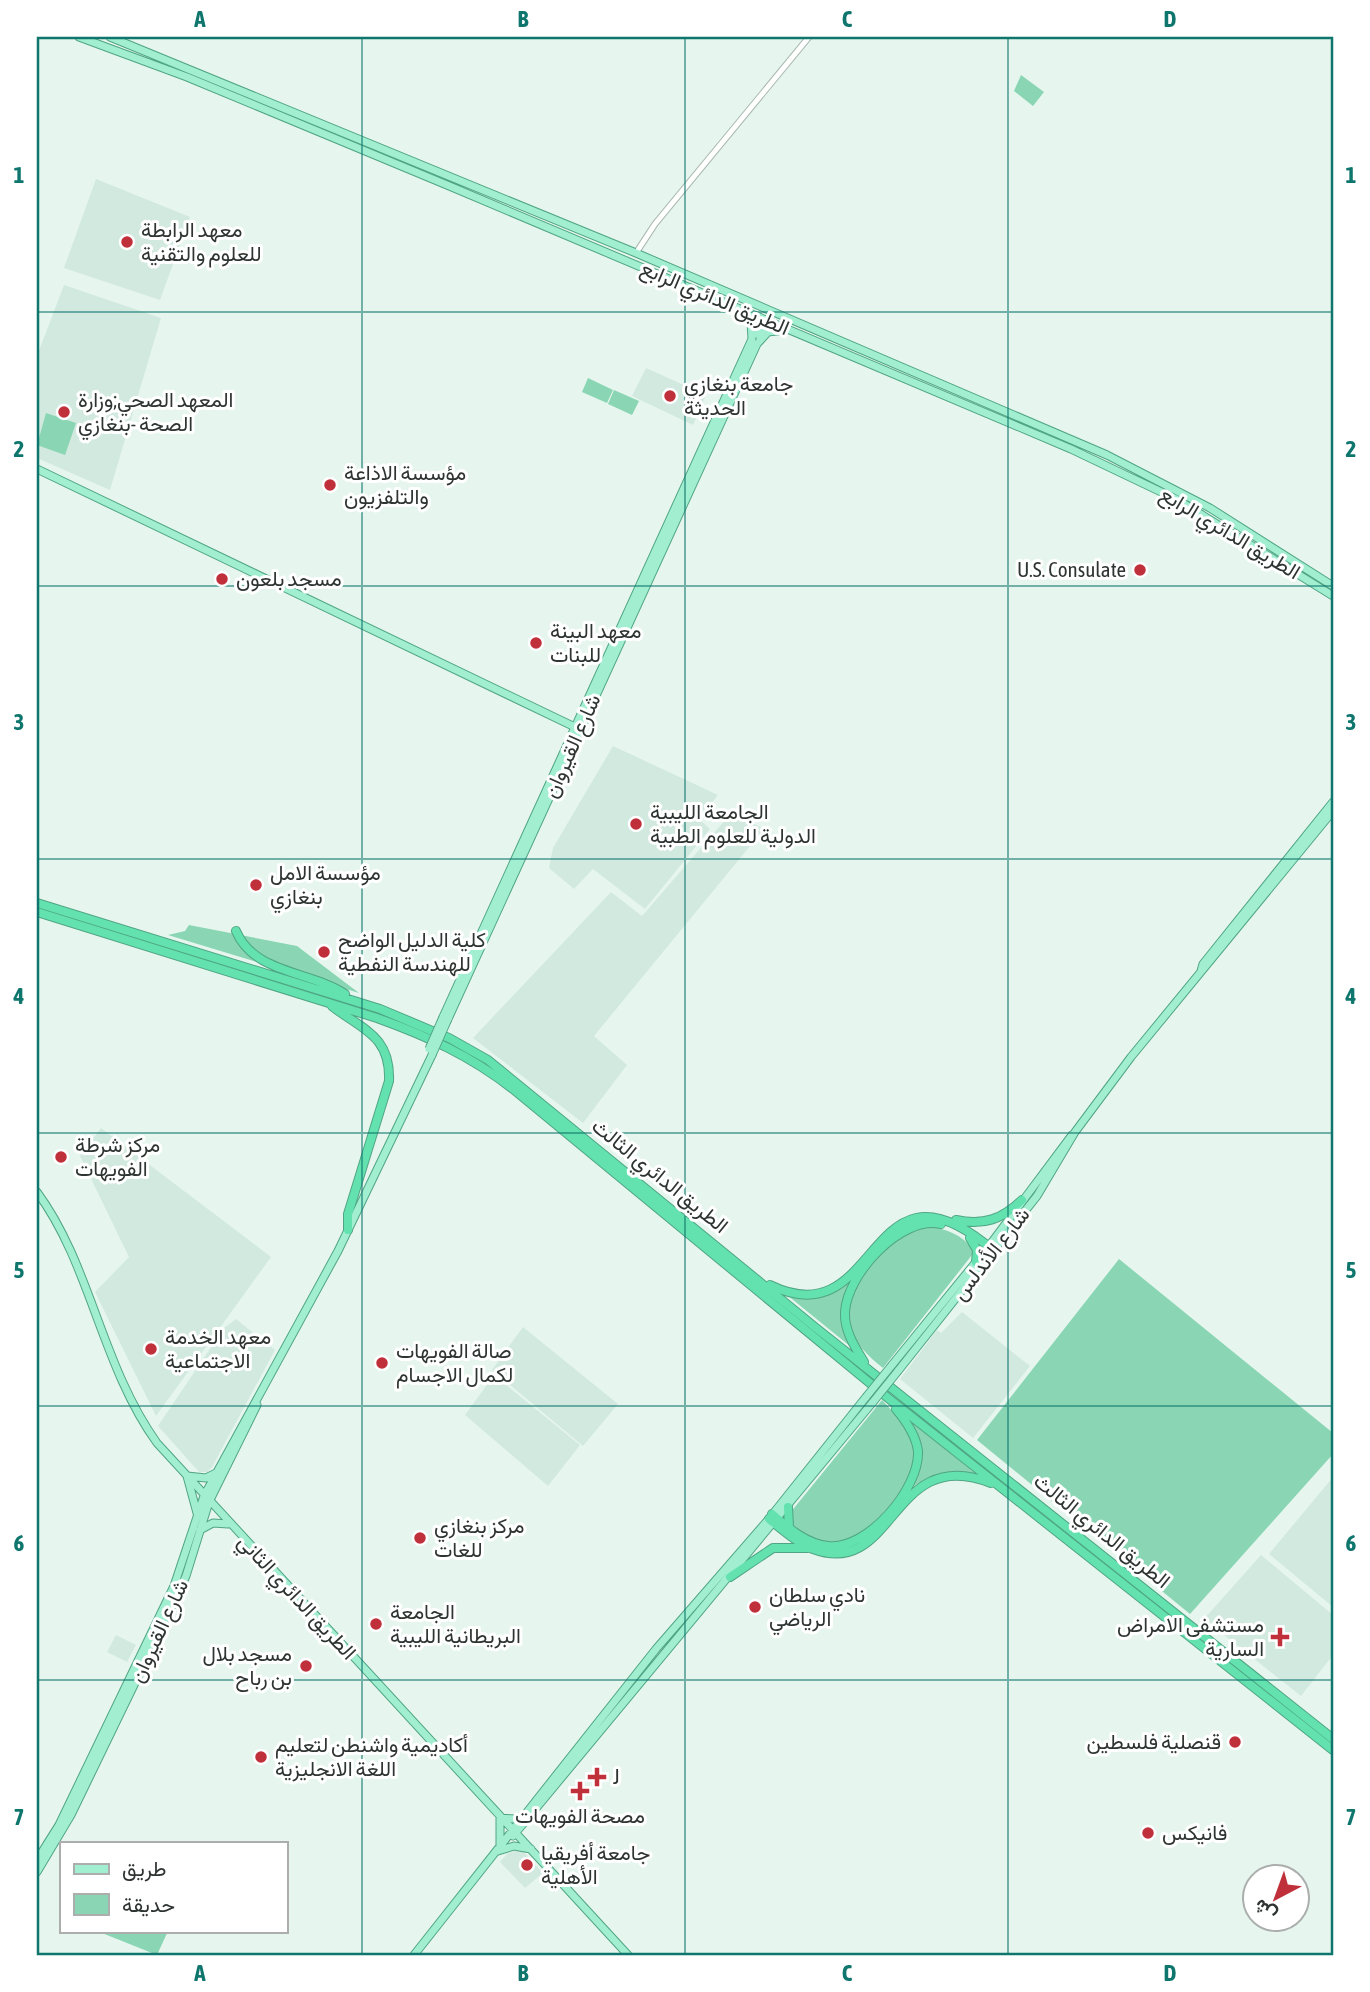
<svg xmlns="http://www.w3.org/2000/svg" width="1370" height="1992" font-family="'Asap Condensed',Vazirmatn,sans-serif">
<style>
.built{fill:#d2e9df}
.green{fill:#8ad5b3}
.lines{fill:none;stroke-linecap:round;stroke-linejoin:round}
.minor-casing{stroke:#abbab3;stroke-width:7}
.major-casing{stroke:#50a584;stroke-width:9}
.highway-casing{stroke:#50a584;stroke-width:10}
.minor{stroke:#fff;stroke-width:5}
.major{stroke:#a1eed0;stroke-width:7}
.highway{stroke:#63e2b0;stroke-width:8}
.major-bridge-casing{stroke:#50a584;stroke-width:9;stroke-linecap:butt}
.major-bridge{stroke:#a1eed0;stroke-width:7}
.grid{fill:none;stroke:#0f766e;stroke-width:2;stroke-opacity:0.55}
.poi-dot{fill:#c0303b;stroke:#fff;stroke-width:2.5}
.labels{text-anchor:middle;stroke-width:6;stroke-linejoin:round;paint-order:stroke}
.poi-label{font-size:21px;fill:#2e3431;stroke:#fff;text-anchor:start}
.street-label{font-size:21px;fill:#2e3431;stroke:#fff}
.neatline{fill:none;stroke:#0f766e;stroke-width:2.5}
.grid-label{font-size:23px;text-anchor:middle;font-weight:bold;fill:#0f766e}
</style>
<rect width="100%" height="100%" fill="#e6f6ee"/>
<path class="built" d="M96,179L190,217L160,300L64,268Z
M64,285L161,318L110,490L37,458V356Z
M646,368L706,395L693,425L632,396Z
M613,746L718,795L699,819L710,829L645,909L593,869L574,889L549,868L553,848Z
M732,812L764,829L594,1036L627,1065L583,1123L473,1038L611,892L642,916Z
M101,1128L271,1257L156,1416L95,1292L129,1257L80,1156Z
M962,1312L1030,1366L973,1438L900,1379L937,1330L941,1333Z
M236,1319L275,1350L212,1467L207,1472H199L158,1426L224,1328Z
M523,1327L618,1404L583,1446L492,1370Z
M494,1375L580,1445L548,1486L465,1415Z
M1333,1477V1607L1269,1554Z
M1261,1555L1333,1615V1655L1301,1696L1204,1619Z
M116,1635L136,1645L127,1662L107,1652Z
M517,1850L524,1852L543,1873L525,1888L500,1862L507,1854Z"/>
<path class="green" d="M1021,75L1044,92L1033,106L1014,91Z
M588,378L613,390L607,403L582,392Z
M614,390L639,401L632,415L608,404Z
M46,413L76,423L65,455L37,445Z
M189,925L297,946L359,993L168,935L185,931Z
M929,1226C946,1229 963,1235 973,1250L972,1255L883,1368C869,1357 854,1343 850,1325C841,1293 881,1245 908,1231C914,1228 923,1228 929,1226Z
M1119,1259L1333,1433V1454L1190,1614L977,1440Z
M853,1278C841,1303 839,1321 851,1347L787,1295C815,1301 831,1295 853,1278Z
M882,1400C896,1415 912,1430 914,1451C916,1480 871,1536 843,1542C824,1546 807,1536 793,1525L790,1513Z
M911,1421L976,1474C950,1468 934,1473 912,1487C921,1463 921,1444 911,1421Z
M97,1931H168L157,1955Z"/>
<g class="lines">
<defs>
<path id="minor" d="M636,253L655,224L809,37"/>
<path id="major" d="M79,37L187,77L447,185L1071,449L1178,500L1333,596
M110,37L636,253L1107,455L1210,508L1333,586
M755,334L758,326H763L760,338
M37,469L579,729
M1201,971L1203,964L1333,802
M443,1017L752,339L751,322L742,312
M448,1019L757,344L768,332L785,330
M37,1192C91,1265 101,1365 157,1443L628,1955
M892,1365L989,1246L1072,1135
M898,1371L1037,1196L1075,1132L1131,1057L1333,811
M197,1513L187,1476L206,1478L216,1473
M200,1530L213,1523L228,1524
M513,1836L873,1402
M500,1848V1818L514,1819L523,1816
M498,1851L514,1846L531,1849
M37,1860L59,1825L174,1586L204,1496L338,1251L432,1055
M37,1872L71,1815L165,1621L186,1576L209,1502L257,1405
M414,1955L656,1649L768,1520L866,1397"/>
<path id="highway" d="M37,903L380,1009L449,1038L488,1060L816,1328L1333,1739
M37,912L377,1018C427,1036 471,1056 513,1089L888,1398L1333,1750
M236,931C254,974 311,971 345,994
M332,1006C361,1029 391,1035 389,1081L348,1214V1230
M956,1220C984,1226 1002,1219 1022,1200
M970,1238L977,1250L976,1262
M770,1285C883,1340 865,1140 994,1251
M864,1362C855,1347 844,1331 845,1312C847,1274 901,1215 941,1224
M788,1507L789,1527
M772,1514C788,1528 807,1544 828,1546C867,1551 920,1488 918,1451C916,1435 906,1421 896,1409
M769,1519C782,1529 797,1543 813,1549C896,1580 890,1443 991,1483
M730,1577L773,1548H808"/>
</defs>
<use href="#minor" class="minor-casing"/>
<use href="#major" class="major-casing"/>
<use href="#highway" class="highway-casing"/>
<use href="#minor" class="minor"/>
<use href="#major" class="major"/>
<use href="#highway" class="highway"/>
<defs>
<path id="major-bridge" d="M429,1049L443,1017
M432,1055L448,1019
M866,1397L892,1365
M873,1402L898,1371"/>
</defs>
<use href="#major-bridge" class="major-bridge-casing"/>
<use href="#major-bridge" class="major-bridge"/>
</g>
<path class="grid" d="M362,37V1955M685,37V1955M1008,37V1955M37,312H1333M37,586H1333M37,859H1333M37,1133H1333M37,1406H1333M37,1680H1333"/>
<g class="poi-dot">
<circle cx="127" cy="242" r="7"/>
<circle cx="670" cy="396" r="7"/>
<circle cx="64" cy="412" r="7"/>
<circle cx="330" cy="485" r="7"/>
<circle cx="1140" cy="570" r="7"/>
<circle cx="222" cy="579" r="7"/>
<circle cx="536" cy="643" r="7"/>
<circle cx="636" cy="824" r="7"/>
<circle cx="256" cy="885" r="7"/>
<circle cx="324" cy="952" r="7"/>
<circle cx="61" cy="1157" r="7"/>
<circle cx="151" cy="1349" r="7"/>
<circle cx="382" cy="1363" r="7"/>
<circle cx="420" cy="1538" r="7"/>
<circle cx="755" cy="1607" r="7"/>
<circle cx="376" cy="1624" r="7"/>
<path d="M1276.5 1626.5h7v7h7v7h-7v7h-7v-7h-7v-7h7z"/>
<circle cx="306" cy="1666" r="7"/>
<circle cx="1235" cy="1742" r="7"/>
<circle cx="261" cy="1757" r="7"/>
<path d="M593.5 1766.5h7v7h7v7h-7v7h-7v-7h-7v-7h7z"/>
<path d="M576.5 1780.5h7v7h7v7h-7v7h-7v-7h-7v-7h7z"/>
<circle cx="1148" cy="1833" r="7"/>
<circle cx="527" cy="1865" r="7"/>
</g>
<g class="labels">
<g class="poi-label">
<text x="141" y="237">معهد الرابطة<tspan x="141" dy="24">للعلوم والتقنية</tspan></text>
<text x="684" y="391">جامعة بنغازي<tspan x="684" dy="24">الحديثة</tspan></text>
<text x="78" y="407">المعهد الصحي;وزارة<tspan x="78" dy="24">الصحة -بنغازي</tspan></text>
<text x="344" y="480">مؤسسة الاذاعة<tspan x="344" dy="24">والتلفزيون</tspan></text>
<text x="1126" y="577" text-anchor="end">U.S. Consulate</text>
<text x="236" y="586">مسجد بلعون</text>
<text x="550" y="638">معهد البينة<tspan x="550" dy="24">للبنات</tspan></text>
<text x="650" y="819">الجامعة الليبية<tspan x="650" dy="24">الدولية للعلوم الطبية</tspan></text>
<text x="270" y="880">مؤسسة الامل<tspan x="270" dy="24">بنغازي</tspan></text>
<text x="338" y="947">كلية الدليل الواضح<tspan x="338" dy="24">للهندسة النفطية</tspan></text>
<text x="75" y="1152">مركز شرطة<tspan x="75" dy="24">الفويهات</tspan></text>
<text x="165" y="1344">معهد الخدمة<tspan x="165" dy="24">الاجتماعية</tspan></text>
<text x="396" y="1358">صالة الفويهات<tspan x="396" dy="24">لكمال الاجسام</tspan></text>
<text x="434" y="1533">مركز بنغازي<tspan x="434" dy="24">للغات</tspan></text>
<text x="769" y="1602">نادي سلطان<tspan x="769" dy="24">الرياضي</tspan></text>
<text x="390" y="1619">الجامعة<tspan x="390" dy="24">البريطانية الليبية</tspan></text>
<text x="1264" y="1632" text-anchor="end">مستشفى الامراض<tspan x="1264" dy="24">السارية</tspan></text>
<text x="292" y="1661" text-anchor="end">مسجد بلال<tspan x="292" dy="24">بن رباح</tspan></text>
<text x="1221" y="1749" text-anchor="end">قنصلية فلسطين</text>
<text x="275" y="1752">أكاديمية واشنطن لتعليم<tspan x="275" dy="24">اللغة الانجليزية</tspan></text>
<text x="613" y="1784">J</text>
<text x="580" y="1823" text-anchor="middle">مصحة الفويهات</text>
<text x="1162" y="1840">فانيكس</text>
<text x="541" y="1860">جامعة أفريقيا<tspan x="541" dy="24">الأهلية</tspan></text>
</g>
<g class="street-label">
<text transform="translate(715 298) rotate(23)" y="7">الطريق الدائري الرابع</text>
<text transform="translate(1230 533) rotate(31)" y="7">الطريق الدائري الرابع</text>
<text transform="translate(572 746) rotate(-66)" y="7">شارع القيروان</text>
<text transform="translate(660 1176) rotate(39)" y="7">الطريق الدائري الثالث</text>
<text transform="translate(991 1254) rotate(-52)" y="7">شارع الأندلس</text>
<text transform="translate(1102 1531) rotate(39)" y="7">الطريق الدائري الثالث</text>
<text transform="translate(297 1597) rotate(47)" y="7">الطريق الدائري الثاني</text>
<text transform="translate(159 1631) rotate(-65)" y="7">شارع القيروان</text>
</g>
</g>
<rect width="1370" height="1992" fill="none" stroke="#ffffff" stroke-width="77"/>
<rect x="60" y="1842" width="228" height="91" fill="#ffffff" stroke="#abaead" stroke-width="2"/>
<rect x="74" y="1864" width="35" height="10" fill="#a1eed0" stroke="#abaead" stroke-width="2"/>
<text x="122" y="1876" font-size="21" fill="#2e3431">طريق</text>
<rect x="74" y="1894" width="35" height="21" fill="#8ad5b3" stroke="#abaead" stroke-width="2"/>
<text x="122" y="1912" font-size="21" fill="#2e3431">حديقة</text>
<g transform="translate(1276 1898) rotate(221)"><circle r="33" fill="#ffffff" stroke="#abaead" stroke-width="2"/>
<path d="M0-5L12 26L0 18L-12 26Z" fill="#c0303b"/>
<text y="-10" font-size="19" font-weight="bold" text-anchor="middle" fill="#2e3431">ش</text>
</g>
<rect x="38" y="38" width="1294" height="1916" class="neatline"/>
<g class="grid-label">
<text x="200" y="27">A</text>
<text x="523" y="27">B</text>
<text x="847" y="27">C</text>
<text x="1170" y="27">D</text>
<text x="19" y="183">1</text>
<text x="1351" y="183">1</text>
<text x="19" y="457">2</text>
<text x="1351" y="457">2</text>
<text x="19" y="730">3</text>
<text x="1351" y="730">3</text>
<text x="19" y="1004">4</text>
<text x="1351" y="1004">4</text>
<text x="19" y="1278">5</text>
<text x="1351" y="1278">5</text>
<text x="19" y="1551">6</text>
<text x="1351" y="1551">6</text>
<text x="19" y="1825">7</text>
<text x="1351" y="1825">7</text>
<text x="200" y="1981">A</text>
<text x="523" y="1981">B</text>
<text x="847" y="1981">C</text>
<text x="1170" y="1981">D</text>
</g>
</svg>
